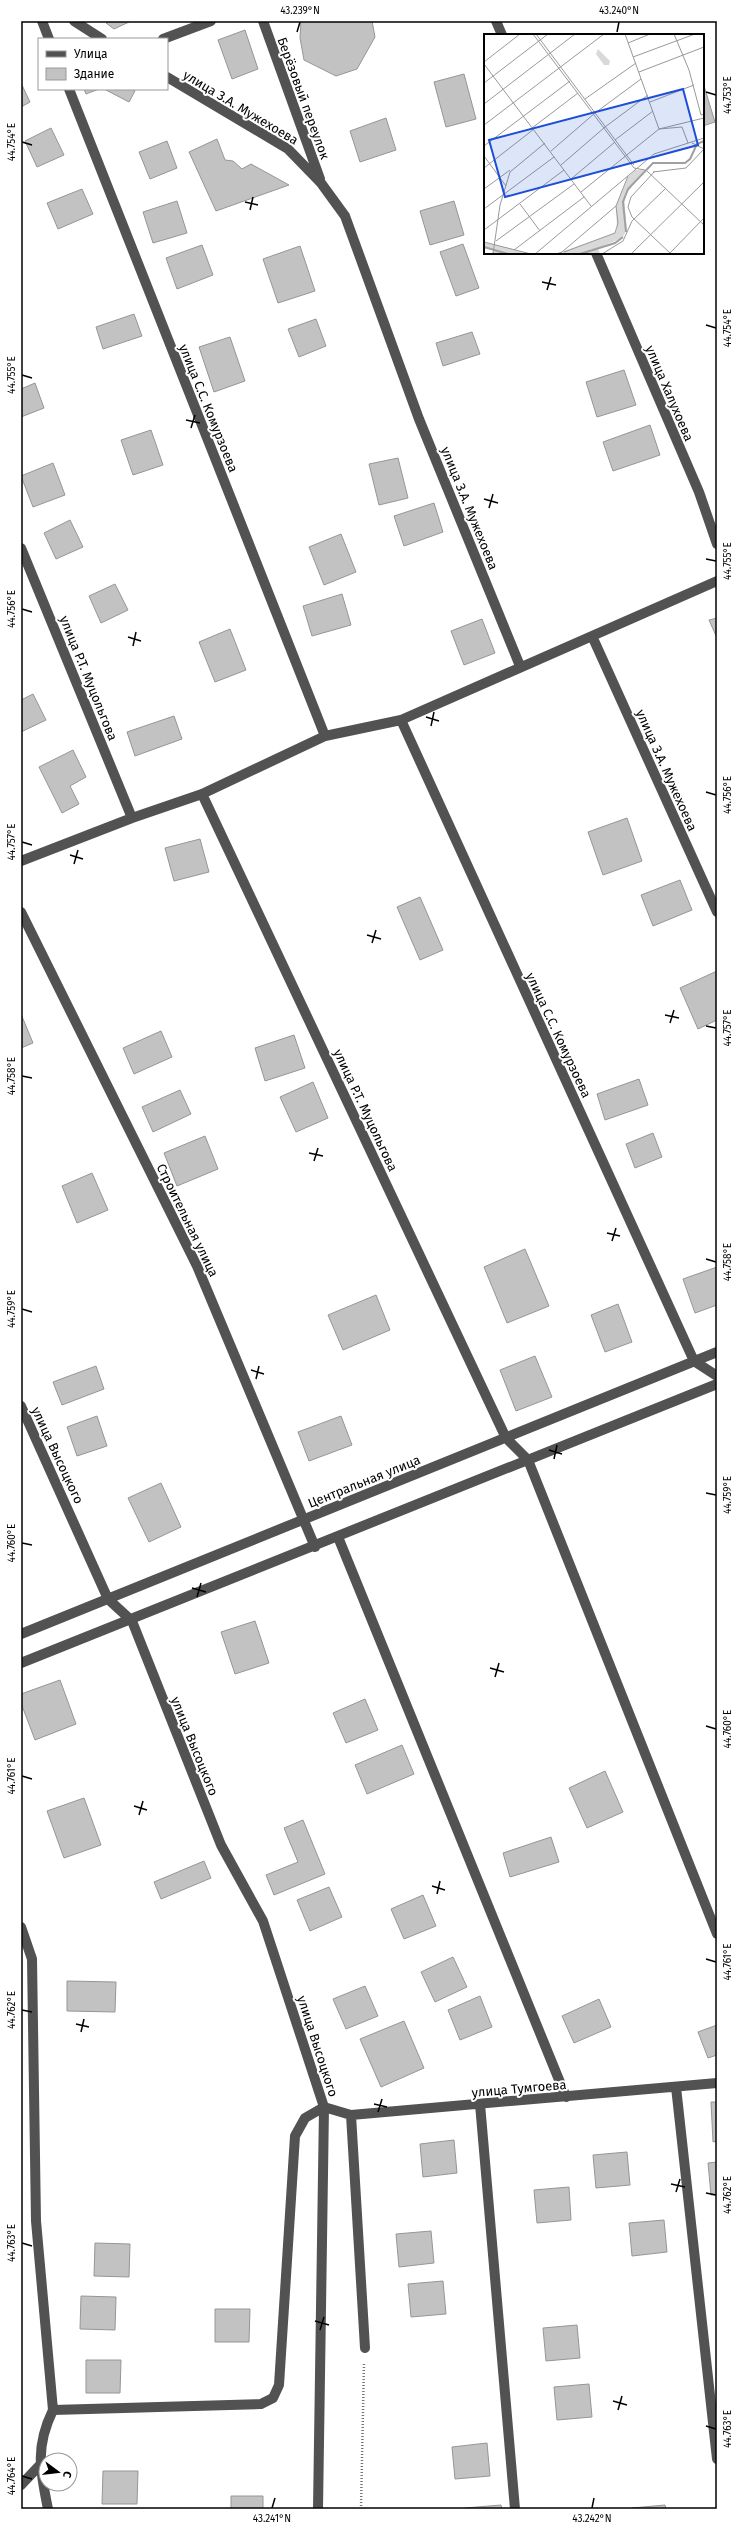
<svg xmlns="http://www.w3.org/2000/svg" width="738" height="2530" font-family="'Fira Sans',sans-serif">
<style>
.building{fill:#c2c2c2;stroke:#969696}
.lines{fill:none;stroke-linecap:round;stroke-linejoin:round}
.path{stroke:#747474;stroke-width:2.5;stroke-dasharray:1 2;stroke-linecap:butt}
.minor{stroke:#525252;stroke-width:10}
.ticks{fill:none;stroke:#000;stroke-width:1.5}
.labels{text-anchor:middle;stroke-width:4;stroke-linejoin:round;paint-order:stroke}
.street-label{font-size:13px;fill:#000;stroke:#fff}
.inset-river{fill:none;stroke:#a0a0a0;stroke-width:2}
.inset-road{fill:none;stroke:#999;stroke-width:1}
.view{fill:#1d4ed8;fill-opacity:0.15;stroke:#1d4ed8;stroke-width:2}
.inset-edge{fill:none;stroke:#000;stroke-width:2}
.neatline{fill:none;stroke:#000;stroke-width:1.5}
.ticks-label{font-size:10px;text-anchor:middle;fill:#000}
</style>
<rect width="100%" height="100%" fill="#fff"/>
<path class="building" d="M110,21H128L129,22L114,29L106,23Z
M301,21H372L375,37L357,69L336,76L304,60L300,38Z
M245,30L258,69L232,79L218,40Z
M464,74L476,119L446,127L434,82Z
M21,83L30,102L21,107Z
M704,86L715,122L703,126V87Z
M84,89H99L86,94Z
M104,89H132L135,91L129,102Z
M386,118L396,150L360,162L350,131Z
M51,128L64,155L37,167L25,141Z
M217,139L225,160L233,161L242,169L251,164L289,185L216,211L189,152Z
M167,141L177,168L150,179L139,152Z
M82,189L93,214L58,229L47,203Z
M177,201L187,233L153,243L143,212Z
M454,201L464,235L430,245L420,211Z
M463,244L479,288L456,296L440,252Z
M202,245L213,275L177,289L166,258Z
M300,246L315,291L278,303L263,259Z
M134,314L142,336L103,349L96,327Z
M316,319L326,346L299,357L288,329Z
M472,332L480,354L443,366L436,343Z
M230,337L245,381L214,392L199,347Z
M624,370L636,405L597,417L586,382Z
M35,383L44,408L21,417V389Z
M650,425L660,455L613,471L603,442Z
M151,430L163,465L133,475L121,440Z
M398,458L408,498L379,505L369,464Z
M53,463L65,495L33,507L21,476Z
M434,503L443,532L404,546L394,516Z
M70,520L83,547L56,559L44,533Z
M341,534L356,572L324,585L309,547Z
M115,584L128,610L101,623L89,596Z
M342,594L351,625L312,636L303,606Z
M717,618V638L709,620Z
M482,619L495,653L464,665L451,631Z
M230,629L246,670L215,682L199,642Z
M33,694L46,720L21,732V700Z
M174,716L182,739L135,756L127,732Z
M73,750L86,777L70,786L79,804L62,813L39,767Z
M627,818L642,861L603,875L588,832Z
M200,839L209,872L174,881L165,848Z
M680,880L692,910L653,926L641,895Z
M420,897L443,950L420,960L397,907Z
M717,971V1020L698,1029L680,988Z
M21,1014L33,1043L21,1048Z
M161,1031L172,1057L134,1074L123,1048Z
M294,1035L305,1068L265,1081L255,1048Z
M639,1079L648,1105L605,1120L597,1094Z
M313,1082L328,1118L296,1132L280,1097Z
M180,1090L191,1114L153,1132L142,1107Z
M653,1133L662,1157L635,1168L626,1144Z
M205,1136L218,1169L177,1186L164,1153Z
M92,1173L108,1210L77,1223L62,1186Z
M525,1249L549,1306L507,1323L484,1267Z
M717,1267V1305L695,1313L683,1279Z
M376,1295L390,1330L343,1350L328,1315Z
M618,1304L632,1342L605,1352L591,1315Z
M535,1356L552,1397L516,1411L500,1370Z
M96,1366L104,1389L62,1405L53,1382Z
M97,1416L107,1446L77,1456L67,1427Z
M341,1416L352,1445L309,1461L298,1432Z
M161,1483L181,1527L149,1542L128,1498Z
M255,1621L269,1663L235,1674L221,1632Z
M60,1680L76,1724L35,1740L21,1703V1694Z
M365,1699L378,1730L346,1743L333,1713Z
M402,1745L414,1774L367,1794L355,1765Z
M605,1771L623,1812L587,1828L569,1788Z
M84,1798L101,1845L64,1858L47,1811Z
M303,1820L325,1874L274,1895L266,1875L298,1862L284,1828Z
M551,1837L559,1862L510,1877L503,1853Z
M204,1861L211,1878L161,1899L154,1882Z
M329,1887L342,1917L310,1931L297,1900Z
M423,1895L436,1926L404,1939L391,1909Z
M453,1957L467,1987L435,2002L421,1972Z
M67,1981L116,1982L115,2012L67,2011Z
M365,1986L378,2016L346,2029L333,1999Z
M480,1996L492,2027L460,2040L448,2010Z
M599,1999L611,2027L574,2043L562,2016Z
M404,2021L424,2068L381,2087L360,2039Z
M717,2025V2055L708,2058L698,2032Z
M711,2102H717V2141L713,2142Z
M454,2140L457,2173L423,2177L420,2144Z
M627,2152L630,2185L596,2188L593,2155Z
M717,2162V2195H711L708,2163Z
M569,2187L571,2220L537,2223L534,2190Z
M664,2220L667,2252L632,2256L629,2223Z
M431,2231L434,2263L399,2267L396,2234Z
M95,2243L130,2244L129,2277L94,2276Z
M443,2281L446,2314L411,2317L408,2284Z
M81,2296L116,2297L115,2330L80,2329Z
M215,2309H250L249,2342H215Z
M577,2325L580,2358L546,2361L543,2328Z
M86,2360H121L120,2393H86Z
M589,2384L592,2417L557,2420L554,2387Z
M487,2443L490,2476L455,2479L452,2447Z
M103,2471H138L137,2504H102Z
M231,2496H263V2509H231Z
M501,2505L502,2509H465V2508Z
M665,2505L666,2509H632V2508Z"/>
<g class="lines">
<path class="path" d="M361,2509L364,2362"/>
<path class="minor" d="M42,21L49,39
M74,21L102,39
M263,21L320,179
M496,21L502,35
M163,39L211,21
M167,77L288,149L321,183L345,216L419,419L520,666
M69,89L325,736
M596,253L699,492L717,544
M21,548L132,818
M592,636L717,912
M401,720L694,1361L717,1376
M202,794L506,1438L528,1460L717,1934
M21,861L132,818L202,794L325,736L401,720L717,581
M21,912L197,1266L315,1547
M21,1406L108,1599L132,1621L221,1845L263,1921L324,2107L318,2509
M338,1537L566,2097
M21,1634L717,1352
M21,1663L717,1384
M21,1927L32,1959L36,2221L53,2410C35,2447 40,2470 48,2509
M676,2087L717,2459
M480,2104L515,2509
M324,2107L351,2115L717,2083
M351,2115L365,2348
M53,2410L261,2404L273,2398L279,2385L295,2136L305,2118L324,2107
M21,2485L39,2466"/>
</g>
<path class="ticks" d="M297,32L300,22M617,32L619,22M706,92L716,95M22,142L32,145M245,202L258,205M250,210L253,197M542,282L556,285M547,290L551,277M706,325L716,328M22,375L32,378M186,420L200,423M191,428L195,415M484,499L498,503M489,508L493,494M706,559L716,561M22,609L32,612M128,637L141,641M133,646L136,632M426,717L439,721M431,726L434,712M706,792L716,795M22,842L32,845M70,855L83,859M74,864L78,850M367,935L381,939M372,943L376,930M665,1015L679,1018M670,1023L674,1010M706,1026L716,1028M22,1076L32,1078M309,1153L323,1156M314,1161L318,1148M607,1233L620,1236M612,1241L616,1228M706,1259L716,1262M22,1309L32,1312M251,1370L264,1374M256,1379L259,1366M549,1450L562,1454M554,1459L557,1445M706,1493L716,1495M22,1543L32,1545M192,1588L206,1592M197,1597L201,1583M490,1668L504,1672M495,1677L499,1663M706,1726L716,1729M22,1776L32,1779M134,1806L147,1810M139,1815L143,1801M432,1886L445,1890M437,1894L440,1881M706,1959L716,1962M22,2010L32,2012M76,2024L89,2027M81,2032L84,2019M374,2104L387,2107M378,2112L382,2099M671,2184L685,2187M676,2192L680,2179M706,2193L716,2195M22,2243L32,2246M315,2321L329,2325M320,2330L324,2317M613,2401L627,2405M618,2410L622,2396M706,2426L716,2429M22,2476L32,2479M272,2508L275,2498M592,2508L594,2498"/>
<g class="labels">
<g class="street-label">
<text transform="translate(304 98) rotate(70)" y="5">Берёзовый переулок</text>
<text transform="translate(241 107) rotate(31)" y="5">улица З.А. Мужехоева</text>
<text transform="translate(670 393) rotate(67)" y="5">улица Халухоева</text>
<text transform="translate(209 408) rotate(68)" y="5">улица С.С. Комурзоева</text>
<text transform="translate(470 508) rotate(68)" y="5">улица З.А. Мужехоева</text>
<text transform="translate(89 678) rotate(68)" y="5">улица Р.Т. Муцольгова</text>
<text transform="translate(667 770) rotate(66)" y="5">улица З.А. Мужехоева</text>
<text transform="translate(559 1035) rotate(65)" y="5">улица С.С. Комурзоева</text>
<text transform="translate(366 1110) rotate(65)" y="5">улица Р.Т. Муцольгова</text>
<text transform="translate(188 1220) rotate(64)" y="5">Строительная улица</text>
<text transform="translate(58 1455) rotate(65)" y="5">улица Высоцкого</text>
<text transform="translate(364 1481) rotate(-22)" y="5">Центральная улица</text>
<text transform="translate(195 1746) rotate(68)" y="5">улица Высоцкого</text>
<text transform="translate(318 2046) rotate(72)" y="5">улица Высоцкого</text>
<text transform="translate(519 2088) rotate(-5)" y="5">улица Тумгоева</text>
</g>
</g>
<g transform="translate(484 34)">
<rect width="220" height="220" fill="#fff"/>
<path d="M114,15L126,27L125,31H120L112,20ZM151,136H161L140,163L143,196L138,204L114,214L116,220H72L131,199L133,195L132,172L144,143ZM0,208L47,220H7L10,216L0,213Z" fill="#d9d9d9"/>
<path class="inset-river" d="M142,198L139,168L144,155L169,129H201L206,125L213,110L220,107M0,213L24,220M96,220L131,209L139,203"/>
<path class="inset-road" d="M49,0L150,134L161,136M52,0L150,131M141,0L175,95M190,0L205,36L217,81L220,80M144,9L166,0M149,23L211,0M0,28L36,0M0,30L107,172M155,38L220,13M0,49L64,0M101,65L152,29M166,68L210,51M0,70L91,0M0,91L120,0M48,94L94,59M175,95L198,93L204,109M131,106L169,77M208,109L220,115M0,112L86,47M67,117L111,79L157,45M0,122L22,152M77,131L121,93L164,61M0,134L50,95M163,137L220,191M171,137L147,163L144,173L148,183L187,220M169,138L202,134L220,115M87,145L131,108M0,155L26,136M97,158L175,95L220,84M36,170L56,197M0,175L70,123M0,196L80,136M12,207L90,150M0,208L47,220M30,216L100,163M80,218L131,199L134,189L132,172M9,220L16,171L26,138L61,109M51,220L170,120L220,104M72,220L78,218L132,172L144,142M118,220L139,207L148,187L182,154M147,220L220,148M185,220L220,184"/>
<path class="view" d="M199,55L214,111L21,163L5,106Z"/>
<rect width="220" height="220" class="inset-edge"/>
</g>
<rect width="738" height="2530" fill="none" stroke="#ffffff" stroke-width="44"/>
<rect x="38" y="38" width="130" height="52" fill="#ffffff" stroke="#999999"/>
<rect x="46" y="51" width="20" height="6" fill="#525252" stroke="#999999"/>
<text x="74" y="58" font-size="12" fill="#000000">Улица</text>
<rect x="46" y="68" width="20" height="12" fill="#c2c2c2" stroke="#999999"/>
<text x="74" y="78" font-size="12" fill="#000000">Здание</text>
<g transform="translate(58 2472) rotate(105)"><circle r="19" fill="#ffffff" stroke="#999999"/>
<path d="M0-3L7 15L0 10L-7 15Z" fill="#000000"/>
<text y="-6" font-size="11" font-weight="bold" text-anchor="middle" fill="#000000">С</text>
</g>
<rect x="22" y="22" width="694" height="2486" class="neatline"/>
<g class="ticks-label">
<text x="300" y="14">43.239°N</text>
<text x="619" y="14">43.240°N</text>
<text transform="translate(727 95) rotate(-90)" y="4">44.753°E</text>
<text transform="translate(11 142) rotate(-90)" y="4">44.754°E</text>
<text transform="translate(727 328) rotate(-90)" y="4">44.754°E</text>
<text transform="translate(11 375) rotate(-90)" y="4">44.755°E</text>
<text transform="translate(727 561) rotate(-90)" y="4">44.755°E</text>
<text transform="translate(11 609) rotate(-90)" y="4">44.756°E</text>
<text transform="translate(727 795) rotate(-90)" y="4">44.756°E</text>
<text transform="translate(11 842) rotate(-90)" y="4">44.757°E</text>
<text transform="translate(727 1028) rotate(-90)" y="4">44.757°E</text>
<text transform="translate(11 1076) rotate(-90)" y="4">44.758°E</text>
<text transform="translate(727 1262) rotate(-90)" y="4">44.758°E</text>
<text transform="translate(11 1309) rotate(-90)" y="4">44.759°E</text>
<text transform="translate(727 1495) rotate(-90)" y="4">44.759°E</text>
<text transform="translate(11 1543) rotate(-90)" y="4">44.760°E</text>
<text transform="translate(727 1729) rotate(-90)" y="4">44.760°E</text>
<text transform="translate(11 1776) rotate(-90)" y="4">44.761°E</text>
<text transform="translate(727 1962) rotate(-90)" y="4">44.761°E</text>
<text transform="translate(11 2010) rotate(-90)" y="4">44.762°E</text>
<text transform="translate(727 2195) rotate(-90)" y="4">44.762°E</text>
<text transform="translate(11 2243) rotate(-90)" y="4">44.763°E</text>
<text transform="translate(727 2429) rotate(-90)" y="4">44.763°E</text>
<text transform="translate(11 2476) rotate(-90)" y="4">44.764°E</text>
<text x="272" y="2522">43.241°N</text>
<text x="592" y="2522">43.242°N</text>
</g>
</svg>
